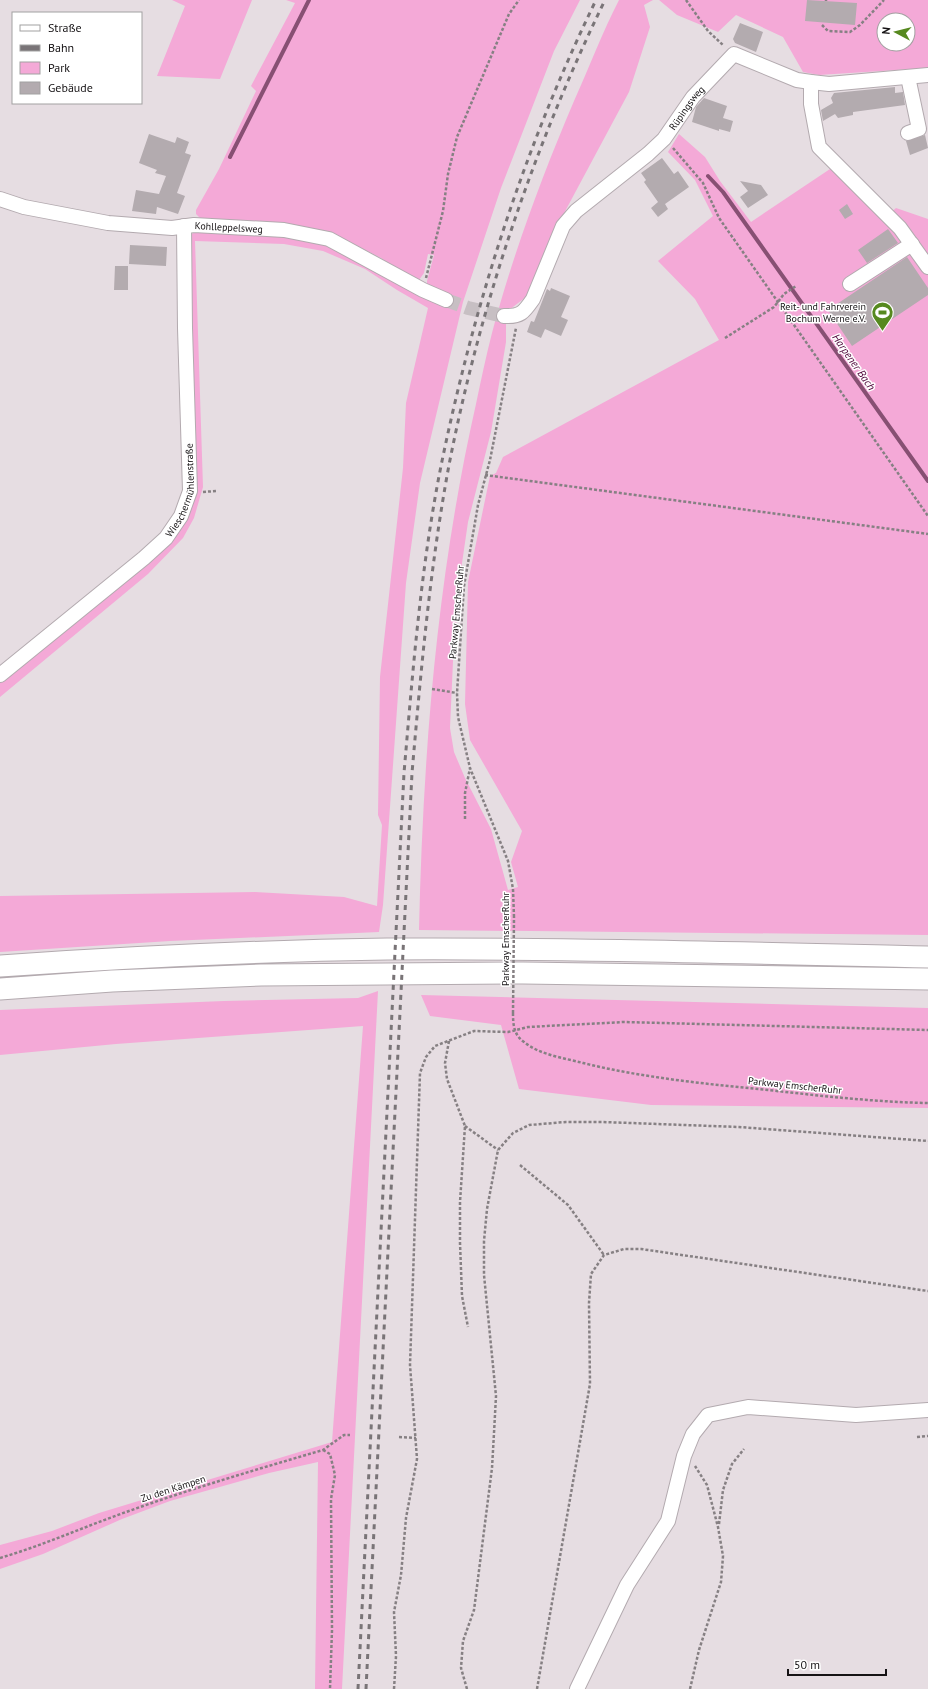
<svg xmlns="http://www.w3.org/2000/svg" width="928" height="1689" font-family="'PT Sans',sans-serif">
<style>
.green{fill:#f4a9d7;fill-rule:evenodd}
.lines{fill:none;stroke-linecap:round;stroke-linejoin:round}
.stream{stroke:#875073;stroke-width:4}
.building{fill:#b3abaf}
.minor-tunnel{stroke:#c7bfc3;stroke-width:14;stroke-dasharray:14 7;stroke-linecap:butt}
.minor-casing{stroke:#b3aaaf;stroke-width:16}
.highway-casing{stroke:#b3aaaf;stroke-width:23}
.path{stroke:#868083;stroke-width:2.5;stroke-dasharray:3 2;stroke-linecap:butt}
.minor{stroke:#fff;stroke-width:14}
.highway{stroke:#fff;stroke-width:21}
.rail{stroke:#797477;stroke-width:3;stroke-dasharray:5 5;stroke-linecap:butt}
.path-bridge{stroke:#868083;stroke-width:2.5;stroke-dasharray:3 2;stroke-linecap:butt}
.labels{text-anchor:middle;stroke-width:3;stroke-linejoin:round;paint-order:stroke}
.street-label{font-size:10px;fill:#161315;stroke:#fff}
.poi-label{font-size:10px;fill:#161315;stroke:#fff;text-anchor:end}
.water-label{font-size:11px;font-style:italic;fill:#50063c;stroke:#fff}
</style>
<rect width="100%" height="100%" fill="#e6dde2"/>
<path class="green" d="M172,0H252L220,79L157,76L185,6Z
M286,0H580L554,51L501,188L463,302L420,483L406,583L383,905L379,932L170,941L0,952V896L255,892L344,897L377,906L382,825L378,815L380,677L403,468L406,403L428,308L397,290L365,269L323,251L284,244L195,241L203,487L194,518L183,538L148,574L0,697V679L184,517L190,235L197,231L276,235L310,240L332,247L427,288V281L434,255L428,254L424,273L419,280H415L407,276L381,258L355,245L320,231L201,219L196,214V210L219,169L256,91L251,86L295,3Z
M619,0H653L644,5L650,27L629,92L562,217L526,297L509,310L506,324V342L491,432L468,522L460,577L453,661L450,728L454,752L465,778L491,829L508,890L518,887L511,862L522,831L470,740L465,704L468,582L490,476L496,473L503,457L719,340L695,299L658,261L713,216L695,180L668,152L679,134L705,157L720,181L751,222L836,165L888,215L896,208L928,219V935L419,930C423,753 437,576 476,404C481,380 486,356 492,333C513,254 542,176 574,101C589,68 602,33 619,0Z
M659,0H928V68L819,75L803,72L783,37L736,15L718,32L677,15ZM884,20H908V44H884Z
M378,991L342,1689H315L318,1462L269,1473L170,1501L122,1519L43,1554L0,1569V1545L52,1531L99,1513L332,1442L363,1026L116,1044L0,1055V1010L224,1001L358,998Z
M421,995L928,1008V1108L651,1105L519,1089L501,1025L430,1016Z"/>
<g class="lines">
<path class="stream" d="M230,157L309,0
M708,176L723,192L928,481"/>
</g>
<path class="building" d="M807,0L857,3L855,25L805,21Z
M740,23L763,32L756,52L735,43L733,39Z
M895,87V93L903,92L905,105L853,112V115L838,118L835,114L823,121L821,110L833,103L831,98L834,93Z
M704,98L727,106L723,118L733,121L730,132L719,129V131L692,122L696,107Z
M149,134L175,143L177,137L189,142L185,153L191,155L177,193L185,196L178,214L157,207L156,214L132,211L136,190L159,194L166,176L155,173L157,170L139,163Z
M925,135L928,148L910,155L906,141Z
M662,158L674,174L678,171L689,187L665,204L668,209L658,217L651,208L658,202L644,182L646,180L641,173Z
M740,181L761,185L768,195L748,208L740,197L748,191Z
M847,204L853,214L845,219L839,210Z
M888,229L898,243L867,263L858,250Z
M130,245L167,247L166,266L129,264Z
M907,257L928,288V295L852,346L828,310Z
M115,266H128V290H114Z
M551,288L570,296L561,317L568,320L561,336L545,329L541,338L527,332L531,321L534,322L547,289L550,291Z"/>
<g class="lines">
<path class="minor-tunnel" d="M446,300L468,308L504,316"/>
<defs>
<g id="minor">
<path d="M908,77L919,129L908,133"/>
<path d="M811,82V104L819,147L900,228L928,267"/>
<path id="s1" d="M0,199L24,207L108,223L172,228L194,225L284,230L329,239L423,290L446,300"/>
<path d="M850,284L912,244"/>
<path id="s2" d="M504,316C521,317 524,312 533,299L563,226L576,211L648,154L664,139L693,97L734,54L797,80L811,82L829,84L928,75"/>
<path id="s3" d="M0,675L144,558L166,538L181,516L190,491L185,328L184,226"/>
<path d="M577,1689L627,1585L668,1521L684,1456L693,1434L708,1415L748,1407L856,1415L928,1410"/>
</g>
<path id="highway" d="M0,966C129,957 258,951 387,949C567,948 748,953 928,957
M0,989L112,981L261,975L523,973L928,979"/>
</defs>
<use href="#minor" class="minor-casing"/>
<use href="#highway" class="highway-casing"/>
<path class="path" d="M686,0L708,31L724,46
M826,1V0
M822,25L828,31L850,32L860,25L884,0
M673,148L703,183L719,218L928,516
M426,278L443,211L448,174L457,137L509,14L519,0
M725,338L774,307L784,294L796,286
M485,475L928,534
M203,492L216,491
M432,689L457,693
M465,819V793L470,768
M514,917L513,889L508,861L470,768L458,717L457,693L464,586L478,505L490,460L516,328
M513,1013C513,1025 514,1035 524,1042C540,1055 564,1058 583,1063C644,1078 707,1084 768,1090C822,1096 875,1102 928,1103
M449,1041L445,1063L447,1079L465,1126L460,1202V1243L462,1296L468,1327
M465,1126L498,1150
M520,1165L568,1205L604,1255
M399,1437L416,1438
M917,1437L928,1436
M323,1450L330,1454L335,1475L331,1499L332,1630L330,1689
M719,1524L723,1490L732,1464L744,1449
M0,1558C44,1545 86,1526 129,1511C193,1488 258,1469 323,1450L344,1435H350
M394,1689L396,1656L394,1612L401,1575L406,1518L417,1459L410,1365L420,1073L426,1057L435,1046L474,1031L508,1032L528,1027L624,1022L928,1030
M467,1689L461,1668L463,1641L474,1610L492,1468L494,1433L496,1396L484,1275V1241L487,1209L498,1150L513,1133L529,1125L566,1122H603L739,1127L928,1141
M537,1689L590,1384L589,1303L591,1274L604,1255L624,1249H641L928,1291
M690,1689L699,1650L721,1582L723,1556L718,1527L707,1485L695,1466"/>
<use href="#minor" class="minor"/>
<use href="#highway" class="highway"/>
<path class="rail" d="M358,1689L404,773C413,669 421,564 442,461C475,302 525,146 596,0
M366,1689L412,773C421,670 430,567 449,465C480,306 534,146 605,0"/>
<path class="path-bridge" d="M513,1013L514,917"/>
</g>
<defs>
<symbol id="stadium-pin" viewBox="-11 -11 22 30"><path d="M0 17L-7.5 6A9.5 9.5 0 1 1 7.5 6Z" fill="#56891f" stroke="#fff"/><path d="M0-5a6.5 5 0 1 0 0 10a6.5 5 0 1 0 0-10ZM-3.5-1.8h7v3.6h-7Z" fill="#fff"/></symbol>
</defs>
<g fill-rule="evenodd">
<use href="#stadium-pin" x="870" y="300" width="25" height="34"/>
</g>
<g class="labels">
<g class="street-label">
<text dy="4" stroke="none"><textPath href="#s2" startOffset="287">Rüpingsweg</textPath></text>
<text dy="4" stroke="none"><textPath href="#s1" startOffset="232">Kohlleppelsweg</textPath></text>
<text dy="4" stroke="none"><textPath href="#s3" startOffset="267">Wieschermühlenstraße</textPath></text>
<text transform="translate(456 612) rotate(-85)" y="4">Parkway EmscherRuhr</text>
<text transform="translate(505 939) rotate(-90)" y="4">Parkway EmscherRuhr</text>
<text transform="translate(795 1085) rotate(6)" y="4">Parkway EmscherRuhr</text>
<text transform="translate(173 1488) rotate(-18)" y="4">Zu den Kämpen</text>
</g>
<g class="poi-label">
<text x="866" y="310">Reit- und Fahrverein<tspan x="866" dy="12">Bochum Werne e.V.</tspan></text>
</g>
<g class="water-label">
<text transform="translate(854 362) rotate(55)" y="4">Harpener Bach</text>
</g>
</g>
<rect x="12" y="12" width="130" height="92" fill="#ffffff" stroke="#a2a1a1"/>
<rect x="20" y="25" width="20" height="6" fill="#ffffff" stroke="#a2a1a1"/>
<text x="48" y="32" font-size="12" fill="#161315">Straße</text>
<rect x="20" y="45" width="20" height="6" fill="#797477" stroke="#a2a1a1"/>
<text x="48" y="52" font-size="12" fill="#161315">Bahn</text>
<rect x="20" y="62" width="20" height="12" fill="#f4a9d7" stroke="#a2a1a1"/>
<text x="48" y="72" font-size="12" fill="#161315">Park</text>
<rect x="20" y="82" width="20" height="12" fill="#b3abaf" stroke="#a2a1a1"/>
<text x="48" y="92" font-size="12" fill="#161315">Gebäude</text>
<g transform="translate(896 32) rotate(277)"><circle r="19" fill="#ffffff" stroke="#a2a1a1"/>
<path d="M0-3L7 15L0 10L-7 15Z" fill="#56891f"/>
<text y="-6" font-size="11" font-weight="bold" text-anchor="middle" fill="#161315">N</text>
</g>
<path d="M788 1669v6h98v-6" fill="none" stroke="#161315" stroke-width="2"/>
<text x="794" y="1669" font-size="12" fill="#161315" stroke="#ffffff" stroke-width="3" paint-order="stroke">50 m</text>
</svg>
